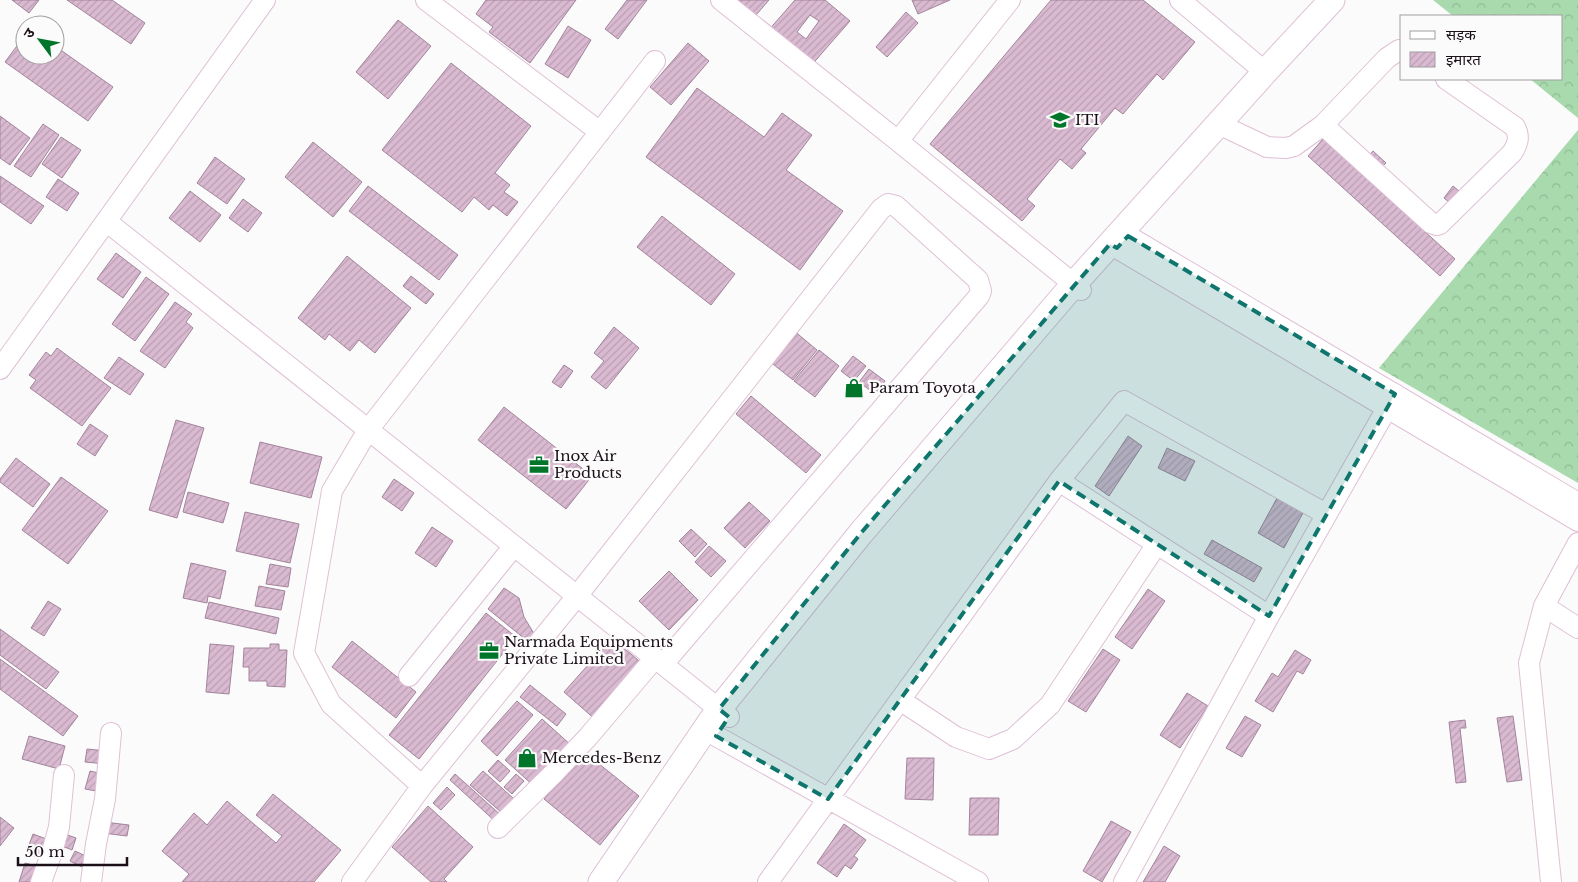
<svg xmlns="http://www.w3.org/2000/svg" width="1578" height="882" font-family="'Libre Baskerville','Noto Sans Devanagari',serif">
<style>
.forest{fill:url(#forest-crowns)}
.building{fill:url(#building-hatch);stroke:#a2849a;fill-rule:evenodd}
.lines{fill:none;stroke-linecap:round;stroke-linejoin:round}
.minor-casing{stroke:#dfc0d6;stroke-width:22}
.major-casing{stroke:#dfc0d6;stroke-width:27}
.minor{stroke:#fff;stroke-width:20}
.major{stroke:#fff;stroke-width:25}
.marked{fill:#0f766e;fill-opacity:0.2;stroke:#0f766e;stroke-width:4;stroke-dasharray:10 6;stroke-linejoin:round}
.labels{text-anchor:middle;stroke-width:4.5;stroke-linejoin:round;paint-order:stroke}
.poi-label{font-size:15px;fill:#1b1018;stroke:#fbfbfb;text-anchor:start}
</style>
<defs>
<pattern id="forest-crowns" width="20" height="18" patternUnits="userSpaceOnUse" patternTransform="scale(1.25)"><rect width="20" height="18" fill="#a9daae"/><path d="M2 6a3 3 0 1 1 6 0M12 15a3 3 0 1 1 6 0" fill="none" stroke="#91ba95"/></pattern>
<pattern id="building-hatch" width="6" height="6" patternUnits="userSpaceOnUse" patternTransform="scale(1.25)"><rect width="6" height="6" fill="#dabad1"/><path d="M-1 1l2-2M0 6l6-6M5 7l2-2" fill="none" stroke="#ba9fb3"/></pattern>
</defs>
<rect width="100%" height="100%" fill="#fbfbfb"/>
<path class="forest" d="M1433,0H1578V118L1530,79H1562V16H1453Z
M1578,130V483L1379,368Z"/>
<path class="building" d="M12,0H39L29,13Z
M67,0H112L145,23L131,44Z
M486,0H576L530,63L489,32L493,27L476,14Z
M627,0H647L618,39L605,29Z
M725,0H769L750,22Z
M795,0H825L850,21L809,68L767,32ZM810,15L819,21L806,39L797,32Z
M912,0H950L918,14Z
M1051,0H1143L1195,42L1163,80L1157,74L1123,114L1115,108L1081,149L1086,153L1072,169L1060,159L1027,199L1035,206L1022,221L930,144Z
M906,12L918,23L887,57L876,47Z
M398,20L431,46L388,99L356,72Z
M568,26L591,40L568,78L545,64Z
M25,35V55H55V46L113,87L88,121L5,62Z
M688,43L709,61L671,105L650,87Z
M451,63L531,126L495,173L510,185L504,192L518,202L507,216L493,205L489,210L474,197L462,212L382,150Z
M697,88L764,137L782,113L812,135L786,170L843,211L800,270L646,157Z
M0,116L30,138L10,165L0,158Z
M43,124L59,135L31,177L14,166Z
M61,137L81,150L62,178L42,164Z
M1323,139L1455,259L1440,276L1308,156Z
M313,142L362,182L333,217L285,177Z
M1373,151L1386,163L1378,171L1366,159Z
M215,157L245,179L227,204L197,183Z
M0,176L44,206L31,224L0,202Z
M58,179L79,193L67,211L46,197Z
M368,186L458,255L439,280L349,211Z
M1453,186L1465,196L1455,207L1444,198Z
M190,191L221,215L200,242L169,218Z
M243,199L262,213L248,232L229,218Z
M662,216L735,274L711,305L637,247Z
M116,253L141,272L123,298L97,279Z
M347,256L411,308L375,353L359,340L350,351L329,334L325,340L298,318Z
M411,276L434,294L426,304L403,286Z
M146,277L169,294L135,341L112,324Z
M175,302L192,314L186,322L193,328L165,368L140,351Z
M614,327L639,348L606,389L591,377L604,361L594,353Z
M793,330L817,350L793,380L768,360Z
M57,348L111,388L82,426L30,388L36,380L29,375L46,352L51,356Z
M819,350L839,366L815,397L794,381Z
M853,356L866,366L854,381L841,371Z
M119,357L144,374L130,395L104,378Z
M564,365L573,371L561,388L552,382Z
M869,369L885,381L875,394L859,382Z
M751,396L821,455L806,473L736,414Z
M504,407L592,476L566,509L478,440Z
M176,420L204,428L177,518L149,510Z
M90,424L108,436L95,456L77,444Z
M1128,436L1142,446L1109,496L1095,486Z
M260,442L322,457L311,498L250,483Z
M1167,448L1195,461L1185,481L1158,468Z
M16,458L50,484L33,507L0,482V479Z
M61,477L108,511L68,564L22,530Z
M394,479L414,493L402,511L382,497Z
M188,492L229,503L223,523L183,512Z
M1277,498L1303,513L1284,548L1258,533Z
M749,502L770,521L745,548L724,528Z
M245,512L299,524L290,563L236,551Z
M432,527L453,541L436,567L415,553Z
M691,529L707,544L695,557L679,541Z
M1212,540L1262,568L1254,582L1204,554Z
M709,546L726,561L711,577L695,562Z
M191,563L226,571L220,599L208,596L207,603L183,598Z
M270,564L291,568L288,587L266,584Z
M669,571L698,600L669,630L639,601Z
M259,586L285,591L281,610L255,606Z
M504,588L519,598L524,617L536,637L531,644L488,609Z
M1148,589L1165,601L1132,649L1115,637Z
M48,601L61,609L44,636L31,628Z
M209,602L279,618L276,634L205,618Z
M486,613L516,637L419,759L389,735Z
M0,629L59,672L46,689L0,655Z
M612,638L645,666L597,721L564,692Z
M352,641L416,692L396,718L332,667Z
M210,644L234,646L229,694L206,692Z
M270,644H279V650H287L285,687L267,686V681H249V667H243L244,648H270Z
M1103,649L1120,660L1086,712L1068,701Z
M1295,650L1311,660L1303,674L1297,671L1273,712L1255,701L1272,673L1278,677Z
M0,659L78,716L63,736L0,689Z
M530,685L566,714L557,726L520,697Z
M1187,693L1208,706L1180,748L1160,735Z
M517,701L533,715L497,756L481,741Z
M1245,716L1261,725L1242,757L1226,748Z
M1513,716L1522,780L1507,782L1497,718Z
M542,719L572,746L535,787L505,760Z
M1465,720L1466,728H1460L1466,782L1456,783L1449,722Z
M29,736L65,746L59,769L22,759Z
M87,749L107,751L106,764L85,762Z
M583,751L639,796L600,845L544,799Z
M907,758H934L933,800L905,799Z
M498,760L510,771L500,782L488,771Z
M90,771L107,775L102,792L85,789Z
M483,771L514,799L502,813L470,785Z
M455,774L503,817L497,823L450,780Z
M516,774L524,781L512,794L504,787Z
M447,787L455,795L441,810L433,803Z
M273,794L341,850L314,882H182L189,874L162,851L194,813L207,825L227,801L276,843L282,836L256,815Z
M970,798H999L998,835H969Z
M428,806L473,847L444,879L447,882H431L392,847Z
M0,817L14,828L0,846Z
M1111,821L1131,832L1102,882L1083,871Z
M104,822L129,825L127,836L103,833Z
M844,824L866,840L854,856L858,859L851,869L845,865L837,877L817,863Z
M62,833L76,838L72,850L57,844Z
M33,834L49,840L42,859L26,853Z
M1164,846L1180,856L1165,882H1143Z
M75,851L90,858L84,868L70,861Z
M25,863L40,867L35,882H19Z"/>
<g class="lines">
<defs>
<path id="minor" d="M426,0L600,132
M721,0L898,141L1081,290
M1180,0L1265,72
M1323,125L1431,223L1437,225L1440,224L1512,153C1518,144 1520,137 1515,127L1446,79
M1227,128L1267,147L1286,148L1294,146L1323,125L1387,58L1399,50L1402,51
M898,141L1010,0
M106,221L729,717
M1121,230L1128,236L1578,503
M1110,244L1578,521
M0,369L265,0
M1059,481L1269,616
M1544,606L1578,628
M409,676L514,546
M900,700L956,737L989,749L1013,739L1050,705L1157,544
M716,736L978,882
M422,786L331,704L304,653L332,491L368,430L655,61
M498,828L555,772L588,737L655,658
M41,882L52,852L59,827L64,775
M91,882L96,844L105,799L111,733
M352,882L422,786L577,596L881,209L888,204L896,206L978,280L981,291L979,296L663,664
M768,882L1059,481L1124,401L1326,514
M1124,882L1269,616L1395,394
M1551,882L1529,663L1544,606L1578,543"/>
<path id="major" d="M601,882L719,709L861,533L1074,284L1265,72L1332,0"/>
</defs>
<use href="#minor" class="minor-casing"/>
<use href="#major" class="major-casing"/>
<use href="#minor" class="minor"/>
<use href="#major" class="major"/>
</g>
<path class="marked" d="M1128,236L1395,394L1269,616L1059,481L828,799L716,736L729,717L719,709L861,533L1110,244L1117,248Z"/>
<defs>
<symbol id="school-bare" viewBox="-9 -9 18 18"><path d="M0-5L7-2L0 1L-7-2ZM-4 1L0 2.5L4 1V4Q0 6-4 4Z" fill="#01762b" stroke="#fbfbfb" stroke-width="2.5" paint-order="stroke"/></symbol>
<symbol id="shop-bare" viewBox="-9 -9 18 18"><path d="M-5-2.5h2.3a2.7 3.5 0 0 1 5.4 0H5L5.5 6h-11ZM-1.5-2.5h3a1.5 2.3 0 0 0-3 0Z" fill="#01762b" stroke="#fbfbfb" stroke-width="2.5" paint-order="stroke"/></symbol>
<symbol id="office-bare" viewBox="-9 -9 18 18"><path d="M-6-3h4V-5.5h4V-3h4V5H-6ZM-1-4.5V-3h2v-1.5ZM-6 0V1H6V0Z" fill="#01762b" stroke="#fbfbfb" stroke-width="2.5" paint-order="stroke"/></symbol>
</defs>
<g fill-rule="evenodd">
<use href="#school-bare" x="1046" y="106" width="28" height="28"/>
<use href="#shop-bare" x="840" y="374" width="28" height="28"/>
<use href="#office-bare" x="525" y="451" width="28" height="28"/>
<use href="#office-bare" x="475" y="637" width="28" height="28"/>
<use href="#shop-bare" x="513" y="744" width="28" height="28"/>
</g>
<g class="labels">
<g class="poi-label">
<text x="1075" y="125">ITI</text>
<text x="869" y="393">Param Toyota</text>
<text x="554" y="461">Inox Air<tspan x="554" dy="17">Products</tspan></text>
<text x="504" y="647">Narmada Equipments<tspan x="504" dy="17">Private Limited</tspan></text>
<text x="542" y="763">Mercedes-Benz</text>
</g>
</g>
<rect x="1400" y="15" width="162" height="65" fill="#fbfbfb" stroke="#a19da0"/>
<rect x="1410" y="31" width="25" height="8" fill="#ffffff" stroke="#a19da0"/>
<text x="1446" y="40" font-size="15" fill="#1b1018">सड़क</text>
<rect x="1410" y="52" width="25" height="15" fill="url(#building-hatch)" stroke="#a19da0"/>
<text x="1446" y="65" font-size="15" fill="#1b1018">इमारत</text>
<g transform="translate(40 40) rotate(302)"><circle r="24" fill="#fbfbfb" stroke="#a19da0"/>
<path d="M0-4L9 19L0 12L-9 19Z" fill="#01762b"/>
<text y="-8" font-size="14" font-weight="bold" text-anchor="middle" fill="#1b1018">उ</text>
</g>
<path d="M18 857v8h109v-8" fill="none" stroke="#1b1018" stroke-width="2.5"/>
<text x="25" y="857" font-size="15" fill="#1b1018" stroke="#fbfbfb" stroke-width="4" paint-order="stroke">50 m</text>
</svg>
